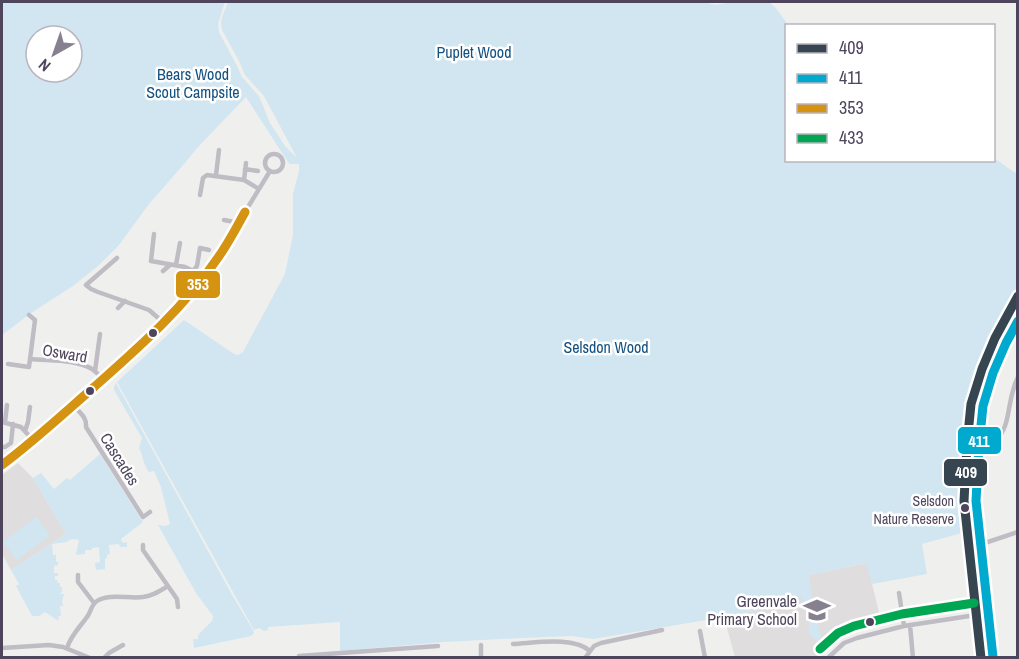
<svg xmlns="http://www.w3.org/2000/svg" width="1019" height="659" font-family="'Archivo Narrow',sans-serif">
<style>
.education{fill:#dfddde}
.green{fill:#d1e6f0;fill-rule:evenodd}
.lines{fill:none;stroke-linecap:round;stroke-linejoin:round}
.minor{stroke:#bfbcc4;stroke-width:4.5}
.tertiary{stroke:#bfbcc4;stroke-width:5}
.bus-1-casing{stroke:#fff;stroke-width:14}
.bus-2-casing{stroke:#fff;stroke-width:14}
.bus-3-casing{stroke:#fff;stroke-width:14}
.bus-4-casing{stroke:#fff;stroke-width:14}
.bus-1{stroke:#36454f;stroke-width:9}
.bus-2{stroke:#00a9ce;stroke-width:9}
.bus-3{stroke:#d59312;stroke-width:9}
.bus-4{stroke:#00a651;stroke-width:9}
.bus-dot{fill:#4e455c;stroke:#fff;stroke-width:2}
.labels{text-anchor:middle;stroke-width:5;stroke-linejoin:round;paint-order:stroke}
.bus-label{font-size:14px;fill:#4e455c;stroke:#fff;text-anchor:end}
.park-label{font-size:16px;fill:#125181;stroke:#fff}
.street-label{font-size:16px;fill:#4e455c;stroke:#fff}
.poi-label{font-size:16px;fill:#4e455c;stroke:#fff;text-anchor:end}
.line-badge{stroke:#fff;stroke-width:2}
.badge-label{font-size:16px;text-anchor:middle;font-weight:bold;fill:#fff}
</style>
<rect width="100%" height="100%" fill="#efefee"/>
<path class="education" d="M18,463L33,478L66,534L11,570L2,554V475Z
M867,563L882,625L843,636L832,645L822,657H735L724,617L795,602L808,575Z"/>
<path class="green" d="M2,2H225L218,24L219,32L237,66L242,77L259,96L270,123L285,146L297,158L264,96L245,75L239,61L222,30L221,23L222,17L228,2H704L715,5L733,2H769L776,8L788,25L786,26V66L785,68L786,72V160H994V158L1017,174V288L1006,308L985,351L972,381L965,417L959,482L962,533L922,544L927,574L872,584L866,563L809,575L813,603L818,612L815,618V620H817L821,637L819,641C805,636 809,628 810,617C810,610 804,601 799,596L795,602L724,617L593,639L572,636L521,638L444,642L340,651V622L268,627V630L264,631L259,628L254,630L117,382L184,320L234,354L238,355L243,352L285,274L293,235V194L299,171V164H290L288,162L246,97L198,147L184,164L149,204L119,245L98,266L73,286L31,313L2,335ZM36,36H72V72H36Z
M116,383L231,593L253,630L254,633L251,636L194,648L193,639H198V635L212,621L213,616L196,593L158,525L165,526L170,524L161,487L154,471L149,472C142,463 144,457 139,448L142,438L114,390V387Z
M100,454L143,522L121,539L123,543L127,542V547H120L119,544L109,545L110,554L107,555V558L105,559V569L96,570L95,563L100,562L99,547L92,548V550H85V554L76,555L79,540L72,539L66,542L52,544L53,555H56V562H58V565L54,566V573H58V576H55V580H57L58,583H60V587H62V592L59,594H64L62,601L63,606H60L61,616H58L59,620H57L45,612L39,616H32L16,586L19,584L11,570L66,534L33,478L41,473L54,489L67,478L70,480Z
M36,517L50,535L17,560L3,542Z"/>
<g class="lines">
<path class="minor" d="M265 163a9 9 0 1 1 18 0a9 9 0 1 1-18 0Z
M245,169L258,171
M216,175L219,150
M244,180L246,163
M200,195L203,178L207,175L244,180L259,189
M224,220L240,223
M154,234L151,261L185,267L193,271L203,278
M117,258L86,285L91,289L98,292L149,310L164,323
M176,265L180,243
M163,271L170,265
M193,271L197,266L200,248L209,250
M118,308L125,301
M30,359C50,361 75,359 92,369C96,372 100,376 103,379
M8,364L29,367L35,320L29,315
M95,371L100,334
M74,406C80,413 87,417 86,427L143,517L150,512
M2,422L21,427L33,440
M5,422L7,405
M25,431L28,422L30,407
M967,444C1018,450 1002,407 1018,377
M2,447H5L11,443L13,424
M2,465L74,406L134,353L164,323L218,259L231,238L245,212L270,171
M143,545V550L177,599L178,607
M970,548L1018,532
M78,575V582L94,603
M899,593L904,626
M910,625L913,658
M700,631L705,658
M513,644C535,643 573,636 590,651
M481,645V658
M2,648L49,645L63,647L90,658
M67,648C71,635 80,627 87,617C91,612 91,605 97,601C109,593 129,599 143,597C153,596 160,591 168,586
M299,656L438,646
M104,658L109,653L123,645
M585,658L594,646L601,643L662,630
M828,658L844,643L857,638L904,626L976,615"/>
<path class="tertiary" d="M981,658L964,501L967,444L971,404L982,369L995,338L1018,295"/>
<defs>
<path id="bus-1" d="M981,658L964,501L967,444L971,404L982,369L995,338L1018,296"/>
<path id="bus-2" d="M993,657L976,501L979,445L983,406L993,373L1006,343L1018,321"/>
<path id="bus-3" d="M2,465C34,441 63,414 93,388C138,348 183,309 217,259C228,244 236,228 245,212"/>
<path id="bus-4" d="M820,649L838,633L854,626L902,614L974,603"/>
</defs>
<use href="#bus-1" class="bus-1-casing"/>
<use href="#bus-2" class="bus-2-casing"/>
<use href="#bus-3" class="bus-3-casing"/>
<use href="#bus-4" class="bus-4-casing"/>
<use href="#bus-1" class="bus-1"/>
<use href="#bus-2" class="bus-2"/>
<use href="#bus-3" class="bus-3"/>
<use href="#bus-4" class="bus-4"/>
</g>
<defs>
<symbol id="school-bare" viewBox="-9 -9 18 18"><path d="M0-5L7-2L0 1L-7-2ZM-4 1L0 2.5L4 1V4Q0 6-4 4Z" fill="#86808f" stroke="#fff" stroke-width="2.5" paint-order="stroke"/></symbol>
</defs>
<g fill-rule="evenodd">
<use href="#school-bare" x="798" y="591" width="38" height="38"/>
</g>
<g class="bus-dot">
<circle cx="153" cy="333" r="5"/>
<circle cx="90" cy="391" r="5"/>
<circle cx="965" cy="508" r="5"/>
<circle cx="870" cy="622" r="5"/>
</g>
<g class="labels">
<g class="bus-label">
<text x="954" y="506">Selsdon<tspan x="954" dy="18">Nature Reserve</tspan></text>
</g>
<g class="park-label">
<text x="474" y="58">Puplet Wood</text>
<text x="193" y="80">Bears Wood<tspan x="193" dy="18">Scout Campsite</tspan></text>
<text x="606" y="353">Selsdon Wood</text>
</g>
<g class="street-label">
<text transform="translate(65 353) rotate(10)" y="6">Osward</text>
<text transform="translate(120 459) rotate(58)" y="6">Cascades</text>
</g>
<g class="poi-label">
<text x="797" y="607">Greenvale<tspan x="797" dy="18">Primary School</tspan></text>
</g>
</g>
<g class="line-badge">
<rect x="175" y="270" width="46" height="29" rx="6" fill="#d59312"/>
<rect x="957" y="426" width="45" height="29" rx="6" fill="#00a9ce"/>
<rect x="943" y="458" width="45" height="29" rx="6" fill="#36454f"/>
</g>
<g class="badge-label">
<text x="198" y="290">353</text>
<text x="979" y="447">411</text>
<text x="966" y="478">409</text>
</g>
<rect width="1019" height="659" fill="none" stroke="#4e455c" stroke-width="6"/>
<rect x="785" y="24" width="210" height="138" fill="#ffffff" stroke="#b8b5be" stroke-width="1.5"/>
<rect x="797" y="44" width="30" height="9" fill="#36454f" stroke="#b8b5be" stroke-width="1.5"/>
<text x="839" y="54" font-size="18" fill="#4e455c">409</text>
<rect x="797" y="74" width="30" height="9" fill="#00a9ce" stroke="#b8b5be" stroke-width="1.5"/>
<text x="839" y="84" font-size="18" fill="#4e455c">411</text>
<rect x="797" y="104" width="30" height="9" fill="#d59312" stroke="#b8b5be" stroke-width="1.5"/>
<text x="839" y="114" font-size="18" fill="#4e455c">353</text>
<rect x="797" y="134" width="30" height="9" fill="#00a651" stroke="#b8b5be" stroke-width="1.5"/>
<text x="839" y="144" font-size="18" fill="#4e455c">433</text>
<g transform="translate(54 54) rotate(220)"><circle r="28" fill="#ffffff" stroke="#b8b5be" stroke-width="1.5"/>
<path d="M0-4.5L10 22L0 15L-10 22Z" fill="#86808f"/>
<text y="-9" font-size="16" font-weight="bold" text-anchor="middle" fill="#4e455c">N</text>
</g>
</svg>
